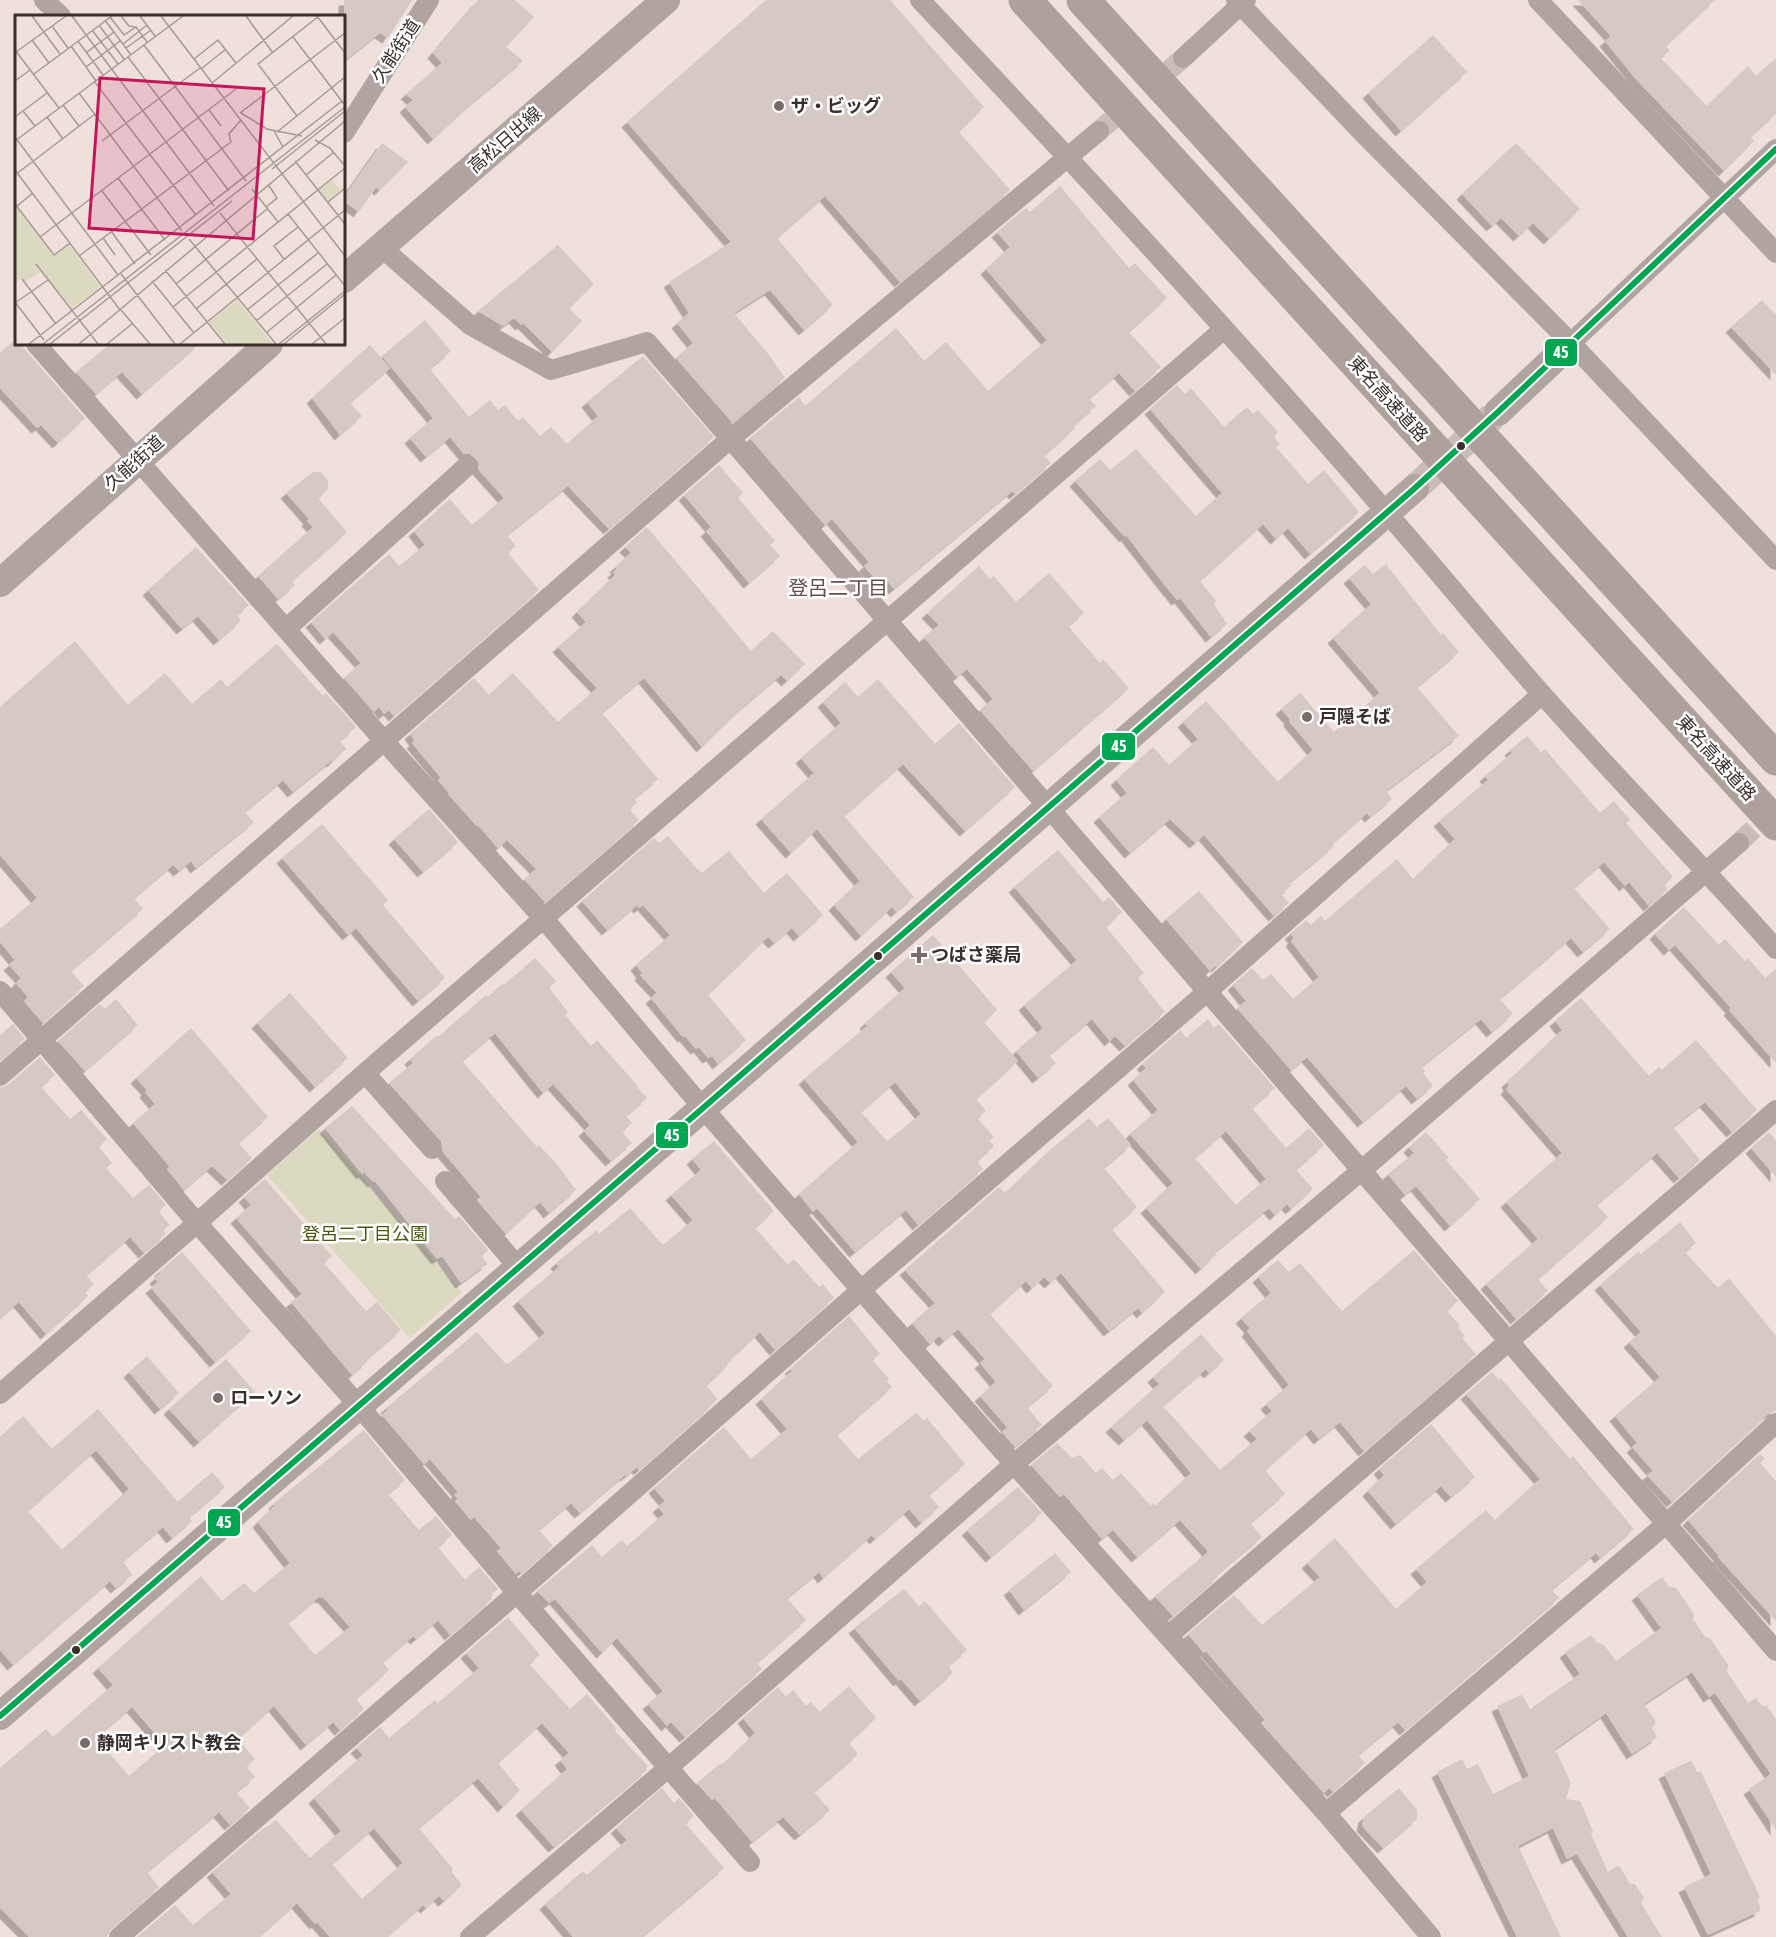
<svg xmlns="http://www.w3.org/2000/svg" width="1776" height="1937" font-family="'Asap Condensed','Noto Sans JP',sans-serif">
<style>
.green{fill:#dbdac0}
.building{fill:#d5c9c4;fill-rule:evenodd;filter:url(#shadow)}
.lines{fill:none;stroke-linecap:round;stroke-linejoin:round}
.street-tunnel{stroke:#cabcb8;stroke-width:20;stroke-dasharray:20 10;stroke-linecap:butt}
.secondary-tunnel{stroke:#cabcb8;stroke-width:28;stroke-dasharray:28 14;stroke-linecap:butt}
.street{stroke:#afa4a0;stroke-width:20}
.secondary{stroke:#afa49e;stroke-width:28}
.highway{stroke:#aea09a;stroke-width:33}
.bus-1-casing{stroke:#fff;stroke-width:10}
.bus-1{stroke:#00a651;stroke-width:6}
.poi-dot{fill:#786c68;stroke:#fff;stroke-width:2}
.bus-dot{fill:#382e2a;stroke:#fff;stroke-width:2}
.labels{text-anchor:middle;stroke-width:5;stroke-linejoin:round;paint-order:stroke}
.street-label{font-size:18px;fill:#382e2a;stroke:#fff}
.poi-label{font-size:18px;font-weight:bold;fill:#382e2a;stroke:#fff;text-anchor:start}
.park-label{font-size:18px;fill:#4b570e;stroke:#fff}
.neighbourhood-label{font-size:20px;fill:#654f47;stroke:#fff}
.inset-road{fill:none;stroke:#a69994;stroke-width:1.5}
.view{fill:#c2185b;fill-opacity:0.15;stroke:#c2185b;stroke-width:3}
.inset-edge{fill:none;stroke:#382e2a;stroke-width:3}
.line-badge{stroke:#fff;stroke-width:2}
.badge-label{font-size:16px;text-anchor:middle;font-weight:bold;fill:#fff}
</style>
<defs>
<filter id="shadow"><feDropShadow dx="-5.5" dy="5.5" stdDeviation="0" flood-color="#0004"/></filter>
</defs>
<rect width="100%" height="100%" fill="#efe0db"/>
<path class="green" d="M319,1129L462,1292L410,1338L267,1175Z"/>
<path class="building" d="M344,0H412L388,38L380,33L344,61Z
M478,0H515L534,17L506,47L523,61L472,103L433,139L405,107L413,100L406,94L442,63L433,53Z
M766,0H890L984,107L959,132L1010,190L900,282L825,196L777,238L833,305L804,330L770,290L734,313L769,355L785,378L732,422L676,358L693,343L677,323L689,313L669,282L731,242L627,122Z
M1578,0H1715L1666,46L1670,50L1661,58L1707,106L1748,66L1756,76L1776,58V114L1750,137L1754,141L1724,171L1635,78L1605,41L1611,36Z
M1433,35L1467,72L1401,131L1368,93Z
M382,143L408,162L380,190L376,187L359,212L344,201V197Z
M1516,143L1580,209L1549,239L1533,223L1519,236L1501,218L1492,226L1462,194Z
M1060,186L1129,268L1135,263L1167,298L1129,332L1161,367L1135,391L1119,373L1089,399L1096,406L1073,426L1075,428L1044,456L1051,463L1015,494L1012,491L894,589L883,576L877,581L864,566L869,562L832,519L825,525L750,438L799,397L805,406L896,328L924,361L946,342L988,391L1047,340L986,269L1010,247L997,232L1026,208L1030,212Z
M558,245L594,284L569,308L582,321L552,352L523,323L521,325L514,318L503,326L478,311Z
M1762,300L1776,315V375L1731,327Z
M425,320L451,351L430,369L469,417L490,400L498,410L505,405L518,421L523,417L540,436L551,427L567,444L598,416L587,402L643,356L714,437L609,529L568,486L507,535L516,546L508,553L539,590L394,716L389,710L384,714L379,707L374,712L344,678L361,663L333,632L325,639L311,622L389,554L399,566L425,545L414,531L450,499L472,525L504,498L478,469L479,463L475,458L470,454H464L450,437L426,457L410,438L433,418L382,356Z
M16,339V344H20L85,418L58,443L41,425L37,428L0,388V353Z
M110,344H199L142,394L122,372L96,394L76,372Z
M370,345L390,368L350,403L362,416L340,435L312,398Z
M1177,385L1185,394L1191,388L1224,427L1247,407L1253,414L1258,410L1278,432L1274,437L1280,444L1276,447L1308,484L1324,470L1359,512L1310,554L1288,528L1276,539L1263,524L1200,581L1217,602L1214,604L1227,624L1211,637L1180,598L1177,600L1163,583L1126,535L1125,537L1108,518L1075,481L1100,459L1110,470L1136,449L1196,516L1222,493L1150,409Z
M719,465L743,493L738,498L775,541L770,545L780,556L749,583L706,531L711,527L684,495Z
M313,472H321L328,481V489L318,498L347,532L292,581L295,585L278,599L258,576L313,527L307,521L309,519L286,493Z
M647,527L751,651L773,631L805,664L787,681L781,675L742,708L702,747L644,678L604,711L603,714L658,779L634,799L637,803L629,809L639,820L545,902L524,879L536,869L507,840L498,848L478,825L477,826L448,794L449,793L438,780L441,778L412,743L415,741L410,734L474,678L489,695L513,673L558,722L597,688L558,647L586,622L577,612L615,575L613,572L617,569L615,567L631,553L625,547Z
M196,547L249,605L237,615L241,621L219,640L198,616L182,629L148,590Z
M1386,564L1441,635L1443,633L1459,652L1417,687L1459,736L1386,791L1392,799L1370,817L1367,813L1332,844L1334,846L1289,883L1291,886L1281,894L1289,903L1274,916L1204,835L1195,843L1170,819L1130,853L1099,817L1127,793L1116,780L1153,747L1169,765L1198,739L1183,722L1206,701L1278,782L1313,750L1289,721L1290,719L1281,709L1300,693L1334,732L1380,693L1333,638L1371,604L1349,578L1365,565L1373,574Z
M979,566L990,579L994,576L1016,602L1049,573L1084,613L1068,626L1100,663L1103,659L1129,688L1033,771L980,710L993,699L967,669L957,677L924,637L939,625L927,613Z
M75,641L128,705L165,673L192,704L221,679L227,687L277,644L323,696L326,693L356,727L340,741L346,749L332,762L331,761L293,792L283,780L245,812L254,822L196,868L191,861L179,871L173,865L134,898L143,909L71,971L84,986L43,1023L24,1001L28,997L16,983L21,978L9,965L15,960L0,942V929L37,898L0,855V707Z
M878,679L935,744L959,723L1015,787L965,831L903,764L844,816L914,897L896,912L892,907L861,936L834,905L860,881L817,829L791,853L761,819L814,773L801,758L841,723L823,702L845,682L858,697Z
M1527,736L1541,752L1545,749L1600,813L1614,801L1630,820L1626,823L1673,877L1664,885L1668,889L1649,906L1629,882L1625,886L1604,862L1574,888L1610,929L1583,952L1571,938L1500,999L1513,1014L1492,1032L1481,1019L1421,1067L1425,1071L1423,1073L1433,1086L1417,1099L1406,1086L1363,1122L1307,1057L1291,1070L1237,1008L1246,1001L1233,985L1252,968L1263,980L1271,974L1293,999L1319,977L1291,941L1294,938L1290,934L1306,920L1311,925L1321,916L1325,921L1397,859L1413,879L1455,839L1439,821L1488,780L1485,776L1512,753L1510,750Z
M429,809L458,842L423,872L394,839Z
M322,824L388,900L383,905L445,978L418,1001L356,928L348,935L282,858Z
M668,836L697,869L702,873L729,851L764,893L787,873L823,915L799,936L792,928L774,943L768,937L708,995L746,1040L718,1064L712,1056L708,1058L699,1047L696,1049L685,1036L683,1037L651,998L657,993L640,975L642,973L636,965L670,935L643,905L639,908L637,905L607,930L582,901L654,838L659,843Z
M1058,850L1103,902L1109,897L1122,912L1106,927L1144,973L1138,978L1165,1012L1125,1046L1115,1036L1110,1041L1092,1019L1049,1055L1056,1063L1038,1078L1016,1051L1043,1028L1024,1005L1077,960L1014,887Z
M1199,891L1243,942L1217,967L1215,966L1210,971L1166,919Z
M1684,907L1719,945L1725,939L1745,961L1748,958L1765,978L1776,969V1063L1729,1010L1731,1008L1675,945L1669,950L1655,934Z
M933,935L997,1010L984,1022L1018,1061L976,1099L986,1111L977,1118L994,1137L990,1141L994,1146L977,1161L983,1169L918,1225L906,1210L855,1252L817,1208L813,1212L799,1194L858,1142L804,1079L867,1026L865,1023L905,988L891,972ZM895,1082L921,1114L887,1141L861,1112Z
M535,958L556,981L549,988L568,1012L565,1015L591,1046L597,1040L638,1086L637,1087L647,1098L626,1116L632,1123L622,1132L632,1143L611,1161L584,1131L590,1125L553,1084L543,1093L495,1033L462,1061L537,1147L539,1145L555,1162L576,1190L549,1213L540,1202L506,1234L477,1200L481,1197L443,1152L441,1141L389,1083L413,1063L410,1059L437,1035L438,1037L486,995L488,997L503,983L504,985Z
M290,993L348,1058L315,1087L257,1023Z
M1581,998L1649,1076L1659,1067L1662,1070L1696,1040L1757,1110L1732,1132L1705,1102L1673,1127L1700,1160L1679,1178L1657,1153L1597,1205L1608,1217L1538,1279L1548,1291L1516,1319L1486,1284L1538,1239L1506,1202L1562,1153L1506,1089L1509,1086L1507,1082L1562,1030L1555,1021Z
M116,999L138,1025L85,1071L58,1041L100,1004L105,1009Z
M1208,1019L1214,1028L1219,1024L1275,1088L1252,1108L1286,1148L1309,1128L1324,1145L1296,1170L1313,1189L1291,1209L1287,1204L1275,1215L1269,1208L1214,1253L1216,1255L1201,1269L1146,1208L1173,1183L1130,1134L1158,1110L1133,1080L1146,1068L1142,1064L1181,1030L1186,1038ZM1226,1131L1266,1179L1236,1205L1195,1158Z
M13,1024L25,1039L0,1060V1035Z
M191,1028L268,1117L238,1143L252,1158L227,1180L212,1166L184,1190L167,1169L170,1167L133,1123L155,1104L145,1092L147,1090L136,1078Z
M40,1057L55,1075L41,1087L70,1119L81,1110L107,1139L99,1147L112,1163L106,1168L133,1198L149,1185L166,1205L158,1211L170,1225L163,1230L166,1234L144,1253L130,1237L86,1276L94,1284L85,1292L88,1296L46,1334L19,1302L0,1318V1088L8,1085Z
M352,1106L455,1219L459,1216L488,1250L482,1256L487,1264L461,1283L442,1256L437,1259L375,1181L373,1182L364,1172L362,1174L325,1128Z
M1089,1118L1097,1127L1108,1118L1131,1145L1104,1168L1137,1207L1112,1229L1165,1292L1142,1313L1138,1308L1109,1331L1061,1273L1050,1283L1044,1277L1032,1288L1026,1281L990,1314L1053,1386L1027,1407L1042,1425L1015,1447L1002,1432L1007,1427L980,1396L996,1382L980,1363L985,1359L958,1329L944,1341L939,1336L930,1344L912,1323L935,1303L905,1270L999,1187L1005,1193L1050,1150Z
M1426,1132L1449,1158L1446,1160L1480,1199L1450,1226L1416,1186L1405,1195L1388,1174L1414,1153L1409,1147Z
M1769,1132L1776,1141V1177L1751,1148Z
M714,1141L774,1211L755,1228L788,1265L794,1259L819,1287L823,1284L834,1298L775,1350L760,1332L727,1363L728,1365L720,1373L706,1385L717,1399L708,1409L639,1470L637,1467L626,1476L625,1475L580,1513L571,1503L539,1530L553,1546L521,1573L519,1571L516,1574L497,1551L501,1548L474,1517L471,1520L455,1501L458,1498L454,1495L458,1492L430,1459L424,1464L382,1415L388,1410L386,1408L477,1332L506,1364L511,1362L545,1333L518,1301L559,1267L556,1263L597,1230L599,1234L630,1208L663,1245L693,1220L671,1195L701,1170L692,1159Z
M265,1179L332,1256L324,1263L366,1311L377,1302L401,1330L366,1360L367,1362L352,1375L291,1302L302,1294L236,1218L251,1205L244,1197Z
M1680,1222L1696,1243L1685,1252L1718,1288L1729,1278L1776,1336V1411L1768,1414L1672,1502L1647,1475L1653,1471L1632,1447L1637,1443L1615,1416L1660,1377L1629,1342L1641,1332L1600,1285L1638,1252L1641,1254Z
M1414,1250L1458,1301L1447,1311L1460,1326L1458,1328L1465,1336L1462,1338L1476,1354L1364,1451L1340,1422L1319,1439L1311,1429L1265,1470L1285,1494L1250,1523L1262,1537L1216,1575L1218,1577L1173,1616L1155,1596L1207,1553V1550L1180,1520L1137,1557L1113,1530L1102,1539L1064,1494L1060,1497L1031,1465L1057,1443L1072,1458L1080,1455L1096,1473L1102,1468L1113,1480L1121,1473L1151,1506L1153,1503L1155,1506L1191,1473L1147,1420L1124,1440L1111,1427L1159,1384L1153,1377L1201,1334L1224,1360L1209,1373L1206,1369L1163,1406L1220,1470L1257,1439L1249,1431L1272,1411L1266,1404L1289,1385L1247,1331L1250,1328L1241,1318L1271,1293L1258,1277L1278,1260L1289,1272L1300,1263L1342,1311Z
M182,1252L251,1331L215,1362L151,1288L158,1282L155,1278L161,1273L160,1271Z
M849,1316L880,1354L872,1360L889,1379L887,1381L892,1387L837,1435L858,1459L916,1413L924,1421L927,1418L965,1464L929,1495L939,1507L921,1523L909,1509L875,1539L872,1535L823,1578L819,1572L787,1598L806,1620L757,1663L762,1669L685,1737L671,1722L667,1726L648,1704L663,1691L617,1638L602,1653L555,1599L549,1603L537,1591L592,1545L602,1557L622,1540L627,1546L664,1514L658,1507L665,1501L654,1488L724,1427L751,1459L787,1429L761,1399L792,1371L790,1369Z
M147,1356L179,1393L160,1409L129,1372Z
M226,1359L255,1392L199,1442L169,1409Z
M1492,1372L1499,1380L1501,1378L1570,1459L1573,1456L1634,1529L1600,1558L1596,1553L1556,1586L1552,1590L1559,1598L1405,1730L1398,1722L1358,1755L1365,1763L1333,1792L1329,1788L1324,1793L1261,1723L1265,1720L1206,1651L1204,1653L1188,1634L1234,1595L1262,1625L1320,1577L1307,1563L1335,1538L1396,1609L1427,1582L1416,1569L1486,1510L1495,1520L1540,1479L1466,1394Z
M98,1409L178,1502L212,1472L225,1487L189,1517L192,1521L172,1538L163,1527L123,1561L132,1575L116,1588L110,1581L13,1665L0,1650V1437L23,1416L52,1449ZM96,1450L129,1489L62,1550L28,1511Z
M1431,1424L1475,1477L1451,1497L1441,1486L1396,1524L1368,1491L1384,1475L1379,1469Z
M364,1430L405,1480L388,1494L419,1530L436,1516L452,1535L438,1547L465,1580L479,1567L498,1589L490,1596L492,1599L450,1635L438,1620L416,1639L413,1636L383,1662L389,1670L356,1699L364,1709L340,1730L333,1722L306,1745L274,1706L238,1739L255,1759L246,1767L255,1777L236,1792L250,1808L230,1825L219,1812L147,1872L159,1887L111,1928L107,1937H29L0,1908V1768L46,1729L53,1737L113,1685L98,1668L201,1576L222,1601L244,1583L254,1593L290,1563L258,1522L275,1505L274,1503ZM320,1596L321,1598L323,1597L350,1627L315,1655L288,1623ZM132,1707L165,1745L129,1776L96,1738Z
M1760,1454L1765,1459L1760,1463L1776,1481V1621L1718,1557L1719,1556L1688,1520Z
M1018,1487L1042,1513L991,1557L967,1530Z
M1055,1553L1071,1572L1024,1610L1009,1590Z
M1662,1577L1669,1587L1676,1588L1694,1614L1693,1619L1705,1637L1710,1638L1728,1665L1727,1672L1748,1703L1756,1698L1762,1706H1767L1776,1719V1830L1749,1789L1771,1774L1715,1693L1709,1697L1692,1672L1644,1704L1656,1722L1652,1728L1657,1737L1632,1754L1606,1713L1555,1749L1571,1783L1566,1799L1580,1801L1593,1831L1591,1834L1608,1872L1617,1866L1620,1867L1630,1884H1635L1644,1898L1641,1903L1662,1937H1628L1577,1854L1567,1859L1553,1828L1518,1846L1561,1937H1517L1437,1772L1462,1759L1467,1769L1478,1764L1493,1794L1529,1776L1497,1706L1521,1695L1523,1696L1530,1709L1580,1674L1565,1652L1591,1635L1597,1643L1603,1644L1616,1661L1661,1628L1637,1595Z
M904,1589L919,1606L925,1601L967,1650L948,1666L953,1673L920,1701L901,1679L899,1681L854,1628Z
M508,1617L540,1655L529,1664L570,1709L587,1694L615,1727L616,1732L648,1766L646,1768L647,1770L554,1847L521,1810L567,1769L560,1760L569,1753L542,1723L498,1763L520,1790L503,1807L478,1778L419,1828L453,1869L451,1871L462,1885L444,1901L439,1896L426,1908L423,1905L387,1937H330L317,1922L315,1924L297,1903L259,1937H137L175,1905L193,1925L231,1894L212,1872L265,1827L266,1828L276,1820L310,1858L341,1831L314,1798L363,1755L356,1748L380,1727L389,1738L435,1700L438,1703L479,1668L466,1653ZM374,1828L403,1863L362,1899L332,1864Z
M849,1686L876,1718L849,1743L858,1754L814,1792L830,1810L800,1835L783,1817L752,1842L715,1798L712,1800L697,1783L721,1763L722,1765L755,1733L743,1718L778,1687L786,1697L793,1690L806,1706L811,1702L820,1712Z
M1690,1761L1692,1762L1697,1772H1701L1760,1897L1757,1900L1761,1908L1759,1909L1760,1911L1708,1935L1684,1887L1711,1874L1664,1773Z
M662,1788L674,1803L679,1798L694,1816L685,1823L724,1868L642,1937H573L545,1904L583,1871L587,1875L627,1840L616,1828Z
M1399,1788L1417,1810V1819L1383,1848L1362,1826L1364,1817Z"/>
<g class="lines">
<path class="street-tunnel" d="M1099,131L1183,58
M1739,843L1774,809"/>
<path class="secondary-tunnel" d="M1415,488L1493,416"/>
<path class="street" d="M44,0L61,16
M920,0C1079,168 1236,338 1387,513C1439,572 1489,634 1541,693C1618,780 1699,862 1776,949
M1236,0L1362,132L1571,343L1776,560
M1538,0L1776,253
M1183,58L1246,0
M344,133L429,0
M381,247L470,325L551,370L647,342L1776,1651
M1571,343L1776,149
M36,344L384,741L544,919L703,1108L861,1290L1014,1464L1326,1813L1431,1937
M286,629L467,466
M0,991L197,1223L359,1406L517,1593L750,1862
M365,1073L432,1149
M0,1076L730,439L1099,131
M445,1181L518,1267
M0,1394L197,1223L365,1073L1224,329
M1168,1636L1776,1110
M1326,1813L1666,1524L1776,1423
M119,1937L517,1593L861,1290L1208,991L1542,694
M470,1937L668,1768L1014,1464L1362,1170L1739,843"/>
<path class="secondary" d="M344,279L666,0
M1498,412L1571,343
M0,583L269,344
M0,1716L703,1108L1415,488"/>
<path class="highway" d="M1025,0L1776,824
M1083,0L1776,759"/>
<defs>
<path id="bus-1" d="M0,1716L703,1108L1415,488L1498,412L1776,149"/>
</defs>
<use href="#bus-1" class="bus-1-casing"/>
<use href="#bus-1" class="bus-1"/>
</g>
<g class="poi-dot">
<circle cx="779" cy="106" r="6"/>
<circle cx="1307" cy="717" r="6"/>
<path d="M916 946h6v6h6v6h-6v6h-6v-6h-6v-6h6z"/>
<circle cx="218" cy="1398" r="6"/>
<circle cx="85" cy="1743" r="6"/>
</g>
<g class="bus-dot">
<circle cx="1461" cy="446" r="5"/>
<circle cx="878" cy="956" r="5"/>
<circle cx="76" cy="1650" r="5"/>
</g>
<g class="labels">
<g class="street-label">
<text transform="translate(396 51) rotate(-57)" y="6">久能街道</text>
<text transform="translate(505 140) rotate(-41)" y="6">高松日出線</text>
<text transform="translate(1388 399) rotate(48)" y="6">東名高速道路</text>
<text transform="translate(134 463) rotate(-42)" y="6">久能街道</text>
<text transform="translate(1716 758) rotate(48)" y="6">東名高速道路</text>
</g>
<g class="poi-label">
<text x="791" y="112">ザ・ビッグ</text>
<text x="1319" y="723">戸隠そば</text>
<text x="931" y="961">つばさ薬局</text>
<text x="230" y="1404">ローソン</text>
<text x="97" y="1749">静岡キリスト教会</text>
</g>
<g class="park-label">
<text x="365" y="1240">登呂二丁目公園</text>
</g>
<g class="neighbourhood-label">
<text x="838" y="595">登呂二丁目</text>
</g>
</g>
<g transform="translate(15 15)">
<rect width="330" height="330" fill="#efe0db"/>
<path d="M317,165L325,175L313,186L304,175ZM1,192L38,241L54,230L86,272L57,293L27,256L10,267L7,263L0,268ZM222,285L258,329H212L194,307Z" fill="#dbdac0"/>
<path class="inset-road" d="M17,1L45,39M57,1L199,191M106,1L114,11L120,12M125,1L140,21M146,1L330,241M231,1L258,38M302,1L330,38M95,2L109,20L121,12L132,27M90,5L116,40M84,10L109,44M37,11L53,33M77,15L103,49M278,22L329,89M17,25L34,48M63,26L88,60M108,29L132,10M129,30L231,166M56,31L81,66M111,33L136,15M0,35L44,93M1,37L51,1M72,37L99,17M113,42L214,176M179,44L203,25L221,48M71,52L105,26M186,54L211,34M19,59L97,1M0,66L15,55M79,66L181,200M197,68L278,1M64,78L167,216M48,90L64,111M194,95L206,111M8,96L20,111M225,98L330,18M226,98L252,114L287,121M282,101L243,49L304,1M0,102L32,78M32,102L48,124M259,116L268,132M262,117L330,62M0,122L103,260M300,125L315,133L330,151M0,126L168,1M87,126L185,53M280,146L330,209M257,154L330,96M0,155L105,295M0,160L80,99M291,160L319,137M103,163L150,225M237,174L263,207M87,176L136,240M313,187L330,173M0,189L39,240L55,228M2,191L18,178M251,192L262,183L253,169M205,198L311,329M273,199L330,271M96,216L120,249M25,222L221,74M88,223L100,240M174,224L261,329M64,241L216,127L214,119L226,105M269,244L259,231L283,212M21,249L83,329M150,255L210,329M106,259L160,329M7,264L41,309M137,266L179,318M161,269L252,194M0,287L29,325M0,288L33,265M158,292L330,153M181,294L242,244M106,295L135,329M232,295L303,238M241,306L312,249M251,318L321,260M14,329L327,86M28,329L330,92M35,329L217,186M64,329L330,106M92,329L117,309M165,329L330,195M264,329L330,276M269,329L330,279M297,329L330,303"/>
<path class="view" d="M85,63L249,74L238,224L74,213Z"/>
<rect width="330" height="330" class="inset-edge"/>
</g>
<g class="line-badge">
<rect x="1544" y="338" width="34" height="29" rx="6" fill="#00a651"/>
<rect x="1101" y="732" width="35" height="29" rx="6" fill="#00a651"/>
<rect x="655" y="1121" width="34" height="28" rx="6" fill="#00a651"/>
<rect x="207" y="1508" width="34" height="29" rx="6" fill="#00a651"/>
</g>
<g class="badge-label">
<text x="1561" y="358">45</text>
<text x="1119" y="752">45</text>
<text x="672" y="1141">45</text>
<text x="224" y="1528">45</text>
</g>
</svg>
